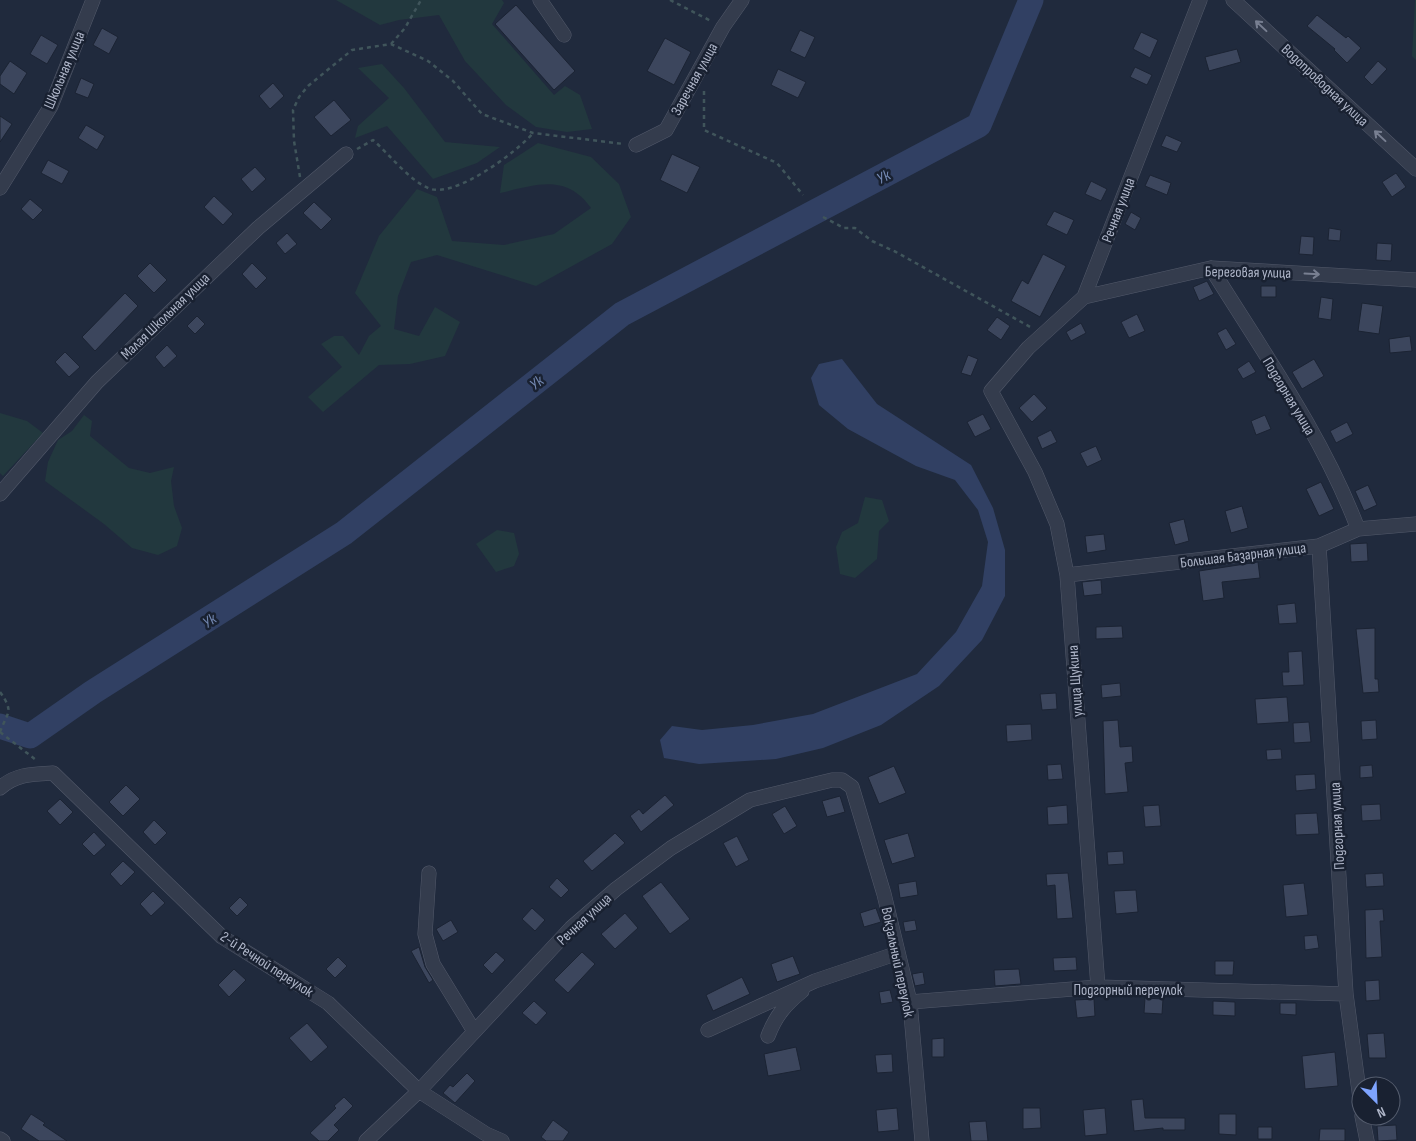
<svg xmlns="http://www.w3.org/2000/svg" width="1416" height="1141" font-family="'Sofia Sans Condensed',sans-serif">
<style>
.green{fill:#22383e}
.water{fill:#314063}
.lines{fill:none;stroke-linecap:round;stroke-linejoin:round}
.river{stroke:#314063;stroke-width:25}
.building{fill:#3c465d;stroke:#1b2333}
.minor-casing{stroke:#52596a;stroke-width:15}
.path{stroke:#40555b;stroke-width:2.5;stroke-dasharray:4 4;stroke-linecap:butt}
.minor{stroke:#343c4d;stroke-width:14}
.oneway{stroke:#787f91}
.labels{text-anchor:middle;stroke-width:5;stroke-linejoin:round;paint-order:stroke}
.street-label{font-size:15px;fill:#afb6c9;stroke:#192131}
.water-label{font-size:16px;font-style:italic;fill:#7489b3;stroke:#192131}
</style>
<rect width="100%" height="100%" fill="#202a3d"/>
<path class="green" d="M336,0H502L504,3L492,24L554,95L565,86L580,95L592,129L567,132L536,127L506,105L465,61L439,15L399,20L380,25Z
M1415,0H1416V60L1412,56Z
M382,64L404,88L445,142L500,147L477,163L433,179L387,126L355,138L358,126L389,98L358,68Z
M538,143L591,157L619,184L631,217L612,244L536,286L437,255L411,262L398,296L394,329L419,336L435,307L460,322L445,356L410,364L379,365L323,412L308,397L342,367L321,344L334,336H343L359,355L369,336L381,326L355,293L379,236L417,189L437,197L452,241L504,245L554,234L591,208C566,173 536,185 500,193L504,165Z
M0,413L27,421L43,433L3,476L0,473Z
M84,415L92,421L90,436L129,468L150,473L174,467L171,481L174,506L182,528L177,546L158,555L132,548L104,524L45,481L48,462L58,440L72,431Z
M865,497L882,500L889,521L879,531L877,559L855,578L840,574L836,547L842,532L858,523Z
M497,530L514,533L519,554L514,566L496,572L476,544Z"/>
<path class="water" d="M842,359L877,404L971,465L993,508L1005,550V596L982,640L939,686L881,725L823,748L776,759L699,764L664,758L660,740L672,726L702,730L753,725L813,714L917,674L956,632L982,586L988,542L978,510L955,480L916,466L848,429L819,405L811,378L819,364Z"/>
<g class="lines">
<path class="river" d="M0,726L30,736L93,692L344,533L622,314L979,125L1031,0"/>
</g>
<path class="building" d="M516,5L575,71L554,90L495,24Z
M1317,15L1346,38L1348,36L1361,48L1347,63L1334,50L1335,49L1307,26Z
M102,28L118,37L109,54L93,45Z
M800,30L815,37L805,58L790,51Z
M1141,32L1158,40L1150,58L1133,49Z
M41,35L58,45L47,64L30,54Z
M665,38L691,52L674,85L647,71Z
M1237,49L1241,62L1209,71L1205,57Z
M10,61L27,73L14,94L0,84V76Z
M1378,61L1387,69L1372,85L1364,77Z
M1135,67L1152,75L1147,85L1130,77Z
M778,69L806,82L798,98L771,85Z
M81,78L94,84L88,98L75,93Z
M273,83L284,96L270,109L259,96Z
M334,100L351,120L331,136L314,117Z
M0,116L12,124L0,142Z
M86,125L105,136L97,150L78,138Z
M1166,135L1182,142L1177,152L1161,146Z
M672,154L700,167L687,193L660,180Z
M48,160L69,171L62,184L41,173Z
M255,167L266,179L252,192L241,179Z
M1396,173L1406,187L1392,197L1382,182Z
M1150,175L1171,183L1167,195L1145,186Z
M1091,181L1107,189L1101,201L1085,194Z
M214,196L233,214L223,225L204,207Z
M30,199L43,210L33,220L21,209Z
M314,202L332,219L321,230L303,213Z
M1054,211L1074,220L1067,235L1046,225Z
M1131,212L1141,218L1135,230L1125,224Z
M1329,228L1341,230L1340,241L1328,240Z
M287,233L297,244L285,254L276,243Z
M1301,236L1314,237L1313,255L1299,254Z
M1377,243L1392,244L1391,261L1376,260Z
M1043,254L1066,266L1040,317L1011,301L1022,280L1028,284Z
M150,263L167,280L154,293L137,276Z
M252,263L267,278L256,289L242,274Z
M1207,281L1214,294L1199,301L1193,287Z
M1261,286H1276V297H1261Z
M125,293L138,306L95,351L82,337Z
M1321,297L1333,299L1331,320L1318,318Z
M1362,303L1383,306L1379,334L1358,331Z
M1137,314L1145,331L1129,338L1121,322Z
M197,316L205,324L195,334L187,326Z
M997,317L1010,326L1001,340L987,330Z
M1081,323L1086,333L1071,341L1066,332Z
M1226,328L1236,344L1226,350L1217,333Z
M1410,336L1412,351L1390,353L1389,339Z
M167,345L177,356L164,368L155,357Z
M65,352L80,367L69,377L55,362Z
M968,355L978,359L971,376L961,373Z
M1314,359L1324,376L1302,389L1292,372Z
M1249,361L1256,372L1243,379L1237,369Z
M1034,394L1047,408L1032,422L1019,408Z
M983,414L991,429L975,437L967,422Z
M1265,415L1271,429L1256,435L1251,421Z
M1347,422L1353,434L1336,443L1330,431Z
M1051,430L1057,442L1042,449L1037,437Z
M1096,446L1102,460L1087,467L1080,453Z
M1321,482L1334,509L1319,516L1306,489Z
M1368,485L1377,505L1364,511L1355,491Z
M1242,506L1248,528L1231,533L1225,511Z
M1184,519L1189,541L1175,545L1169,523Z
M1104,534L1106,550L1087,553L1085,536Z
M1367,543L1368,561L1351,562L1350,544Z
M1258,562L1260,578L1222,582L1224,598L1203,601L1199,571Z
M1101,580L1102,594L1084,596L1082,582Z
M1295,603L1297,623L1279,624L1277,605Z
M1122,626L1123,638L1096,639V627Z
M1375,628V679H1378L1379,692L1363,693L1356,629Z
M1302,651L1304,685L1283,686L1282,672H1289L1288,652Z
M1120,683L1121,696L1102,698L1101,685Z
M1056,693L1057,709L1042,710L1040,694Z
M1287,697L1289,722L1257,724L1255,699Z
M1118,720L1120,747L1132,746L1133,762L1125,763L1128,792L1105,794L1103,721Z
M1376,720L1377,739L1362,740L1361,721Z
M1309,722L1311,742L1294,743L1293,723Z
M1031,724L1032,740L1007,742L1006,725Z
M1281,749L1282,759L1267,760L1266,750Z
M1061,764L1063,779L1048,780L1047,765Z
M1372,765L1373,777L1360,778V766Z
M894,766L906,793L879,804L868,777Z
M1315,774L1316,789L1296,791L1295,775Z
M126,785L140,799L123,816L109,802Z
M665,795L674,805L641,832L630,816L639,809L643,814Z
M840,796L845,812L827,817L822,801Z
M60,799L73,812L60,825L47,811Z
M1380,804L1381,820L1362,821L1361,805Z
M1067,805L1068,824L1048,825L1047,807Z
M1159,805L1161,826L1145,827L1143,806Z
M785,806L797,826L784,834L772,814Z
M1317,813L1319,834L1296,835L1295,814Z
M154,820L167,833L155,845L143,832Z
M94,832L106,845L94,856L82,844Z
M615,833L625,843L592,871L583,861Z
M908,833L915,857L892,864L884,840Z
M737,836L749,860L736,867L723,843Z
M1123,851L1124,864L1108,865L1107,852Z
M123,861L135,872L121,886L110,874Z
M1068,873L1073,918L1057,919L1055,885L1047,886L1046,874Z
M1383,873L1384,886L1366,887L1365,874Z
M557,878L569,890L561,898L549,887Z
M916,881L918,895L900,898L898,884Z
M661,882L690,919L670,934L642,896Z
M1304,883L1308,915L1286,917L1283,885Z
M1136,890L1138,912L1116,914L1114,891Z
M153,891L165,903L151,916L140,904Z
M240,897L248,905L237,916L229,908Z
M532,908L545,920L535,931L522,919Z
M876,908L881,922L864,927L860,913Z
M1383,909L1384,921H1380L1382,957L1366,958L1365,910Z
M625,913L638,928L615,949L601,934Z
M451,920L458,932L443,941L436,929Z
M915,920L917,930L905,932L903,922Z
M1317,935L1319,948L1305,950L1304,936Z
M419,947L425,967L433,980L429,983L411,951Z
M496,952L505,960L492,974L483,965Z
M582,952L595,964L568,993L554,980Z
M793,956L800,974L777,982L771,964Z
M338,957L347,966L335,978L326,969Z
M1076,957L1077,970L1054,971L1053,958Z
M1215,961H1234L1233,975H1215Z
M234,969L246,980L229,997L218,985Z
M1019,969L1021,984L995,986L994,970Z
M923,972L925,984L915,986L912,974Z
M742,977L750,994L713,1011L706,995Z
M1379,980L1380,1000L1366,1001L1365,981Z
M890,990L893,1002L881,1004L879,992Z
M1145,998L1163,999L1162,1014L1144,1013Z
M1094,999L1095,1016L1077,1018L1075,1000Z
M534,1001L547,1013L536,1025L522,1013Z
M1213,1001L1235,1002V1016L1213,1015Z
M1280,1003H1296V1015L1280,1014Z
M307,1023L328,1047L311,1062L289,1038Z
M1384,1033L1386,1058H1369L1367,1034Z
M944,1038V1057H932V1039Z
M796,1047L801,1070L768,1076L764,1054Z
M1335,1052L1338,1086L1305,1089L1302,1056Z
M892,1054L893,1072L877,1073L875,1055Z
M467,1073L475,1081L455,1103L443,1093L450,1085L453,1087Z
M344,1097L353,1106L334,1125L339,1130L328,1141H319L310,1133L336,1108L334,1106Z
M1143,1099L1145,1118H1185V1130H1163V1128L1134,1131L1131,1100Z
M897,1108L899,1130L878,1132L876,1110Z
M1023,1108H1040L1041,1128L1023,1129Z
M1105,1108L1107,1134L1085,1136L1083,1110Z
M31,1114L45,1123L43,1125L67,1141H39L21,1129Z
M1219,1114H1236V1135L1219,1134Z
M553,1120L569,1132L563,1141H546L541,1137Z
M986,1121L988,1141H971L969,1122Z
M1396,1125L1397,1140L1378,1141L1377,1126Z
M1258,1127H1272V1139H1258Z
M1320,1129H1345V1141H1319Z"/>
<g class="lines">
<defs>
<path id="minor" d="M540,0L564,35
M1233,0L1416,169
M636,145L666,130L723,27L742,0
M0,188L51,106L93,0
M1211,268C1263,352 1323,436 1358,529
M1084,297L1211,268L1416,280
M0,494L97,382L258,228L346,154
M1319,546L1346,994L1361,1106
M1067,575L1319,546L1358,529L1416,524
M0,788C16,774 32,774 53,773L222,937L328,1003L419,1091L486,1134L502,1141
M429,873L425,934L433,964L474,1031
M1098,987L1067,575L1057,524L1035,472L991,391L1028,348L1084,297L1200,0
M910,1002L1098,987L1346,994
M708,1030L815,981L898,953
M768,1036C776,1015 786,1004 802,991
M1362,1116L1367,1141
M0,1139L3,1141
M366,1141L419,1091L571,928L616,889L671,848L750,800L832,780H842L852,787L884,894L910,1002L922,1141"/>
</defs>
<use href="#minor" class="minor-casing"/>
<path class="path" d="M670,0L711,21
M391,44L405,28L421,0
M704,91V130L777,163L803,195
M357,149L373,140C389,154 409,180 428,188C453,200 517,152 533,133
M300,177L294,141L293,110L299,97L308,86L352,50L391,44L428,61L453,81L482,114L533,133L624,144
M823,217L844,228H855L872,241L896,252L1032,328
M0,692C14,712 8,711 0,732
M0,732L36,760"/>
<use href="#minor" class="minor"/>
</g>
<defs><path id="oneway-shaft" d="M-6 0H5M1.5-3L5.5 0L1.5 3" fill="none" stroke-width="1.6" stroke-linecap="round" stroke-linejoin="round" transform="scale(1.25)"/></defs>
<g class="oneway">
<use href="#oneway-shaft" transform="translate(1261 26) rotate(-137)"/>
<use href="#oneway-shaft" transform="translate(1380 136) rotate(-137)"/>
<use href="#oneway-shaft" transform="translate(1312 274) rotate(3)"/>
</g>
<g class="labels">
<g class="street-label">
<text transform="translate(64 70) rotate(-67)" y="5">Школьная улица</text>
<text transform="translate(694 79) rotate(-61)" y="5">Заречная улица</text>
<text transform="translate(1325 85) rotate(43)" y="5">Водопроводная улица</text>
<text transform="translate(1118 210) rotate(-69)" y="5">Речная улица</text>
<text transform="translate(1248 272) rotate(1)" y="5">Береговая улица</text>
<text transform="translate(165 316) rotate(-44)" y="5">Малая Школьная улица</text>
<text transform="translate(1289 396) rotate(59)" y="5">Подгорная улица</text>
<text transform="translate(1243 555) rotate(-7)" y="5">Большая Базарная улица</text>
<text transform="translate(1075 681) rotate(-94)" y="5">улица Щукина</text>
<text transform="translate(1337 826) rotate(-93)" y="5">Подгорная улица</text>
<text transform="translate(584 919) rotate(-43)" y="5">Речная улица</text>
<text transform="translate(898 962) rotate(78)" y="5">Вокзальный переулок</text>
<text transform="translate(267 964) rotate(33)" y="5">2-й Речной переулок</text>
<text x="1128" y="995">Подгорный переулок</text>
</g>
<g class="water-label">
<text transform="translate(883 176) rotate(-28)" y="6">Ук</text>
<text transform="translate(536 382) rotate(-38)" y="6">Ук</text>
<text transform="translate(209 620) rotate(-33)" y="6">Ук</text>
</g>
</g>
<g transform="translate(1376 1101) rotate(156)"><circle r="24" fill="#192131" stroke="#555d6e"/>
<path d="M0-4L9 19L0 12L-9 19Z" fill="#7ea4ff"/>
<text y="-8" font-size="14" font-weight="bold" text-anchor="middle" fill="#afb6c9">N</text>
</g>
</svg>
